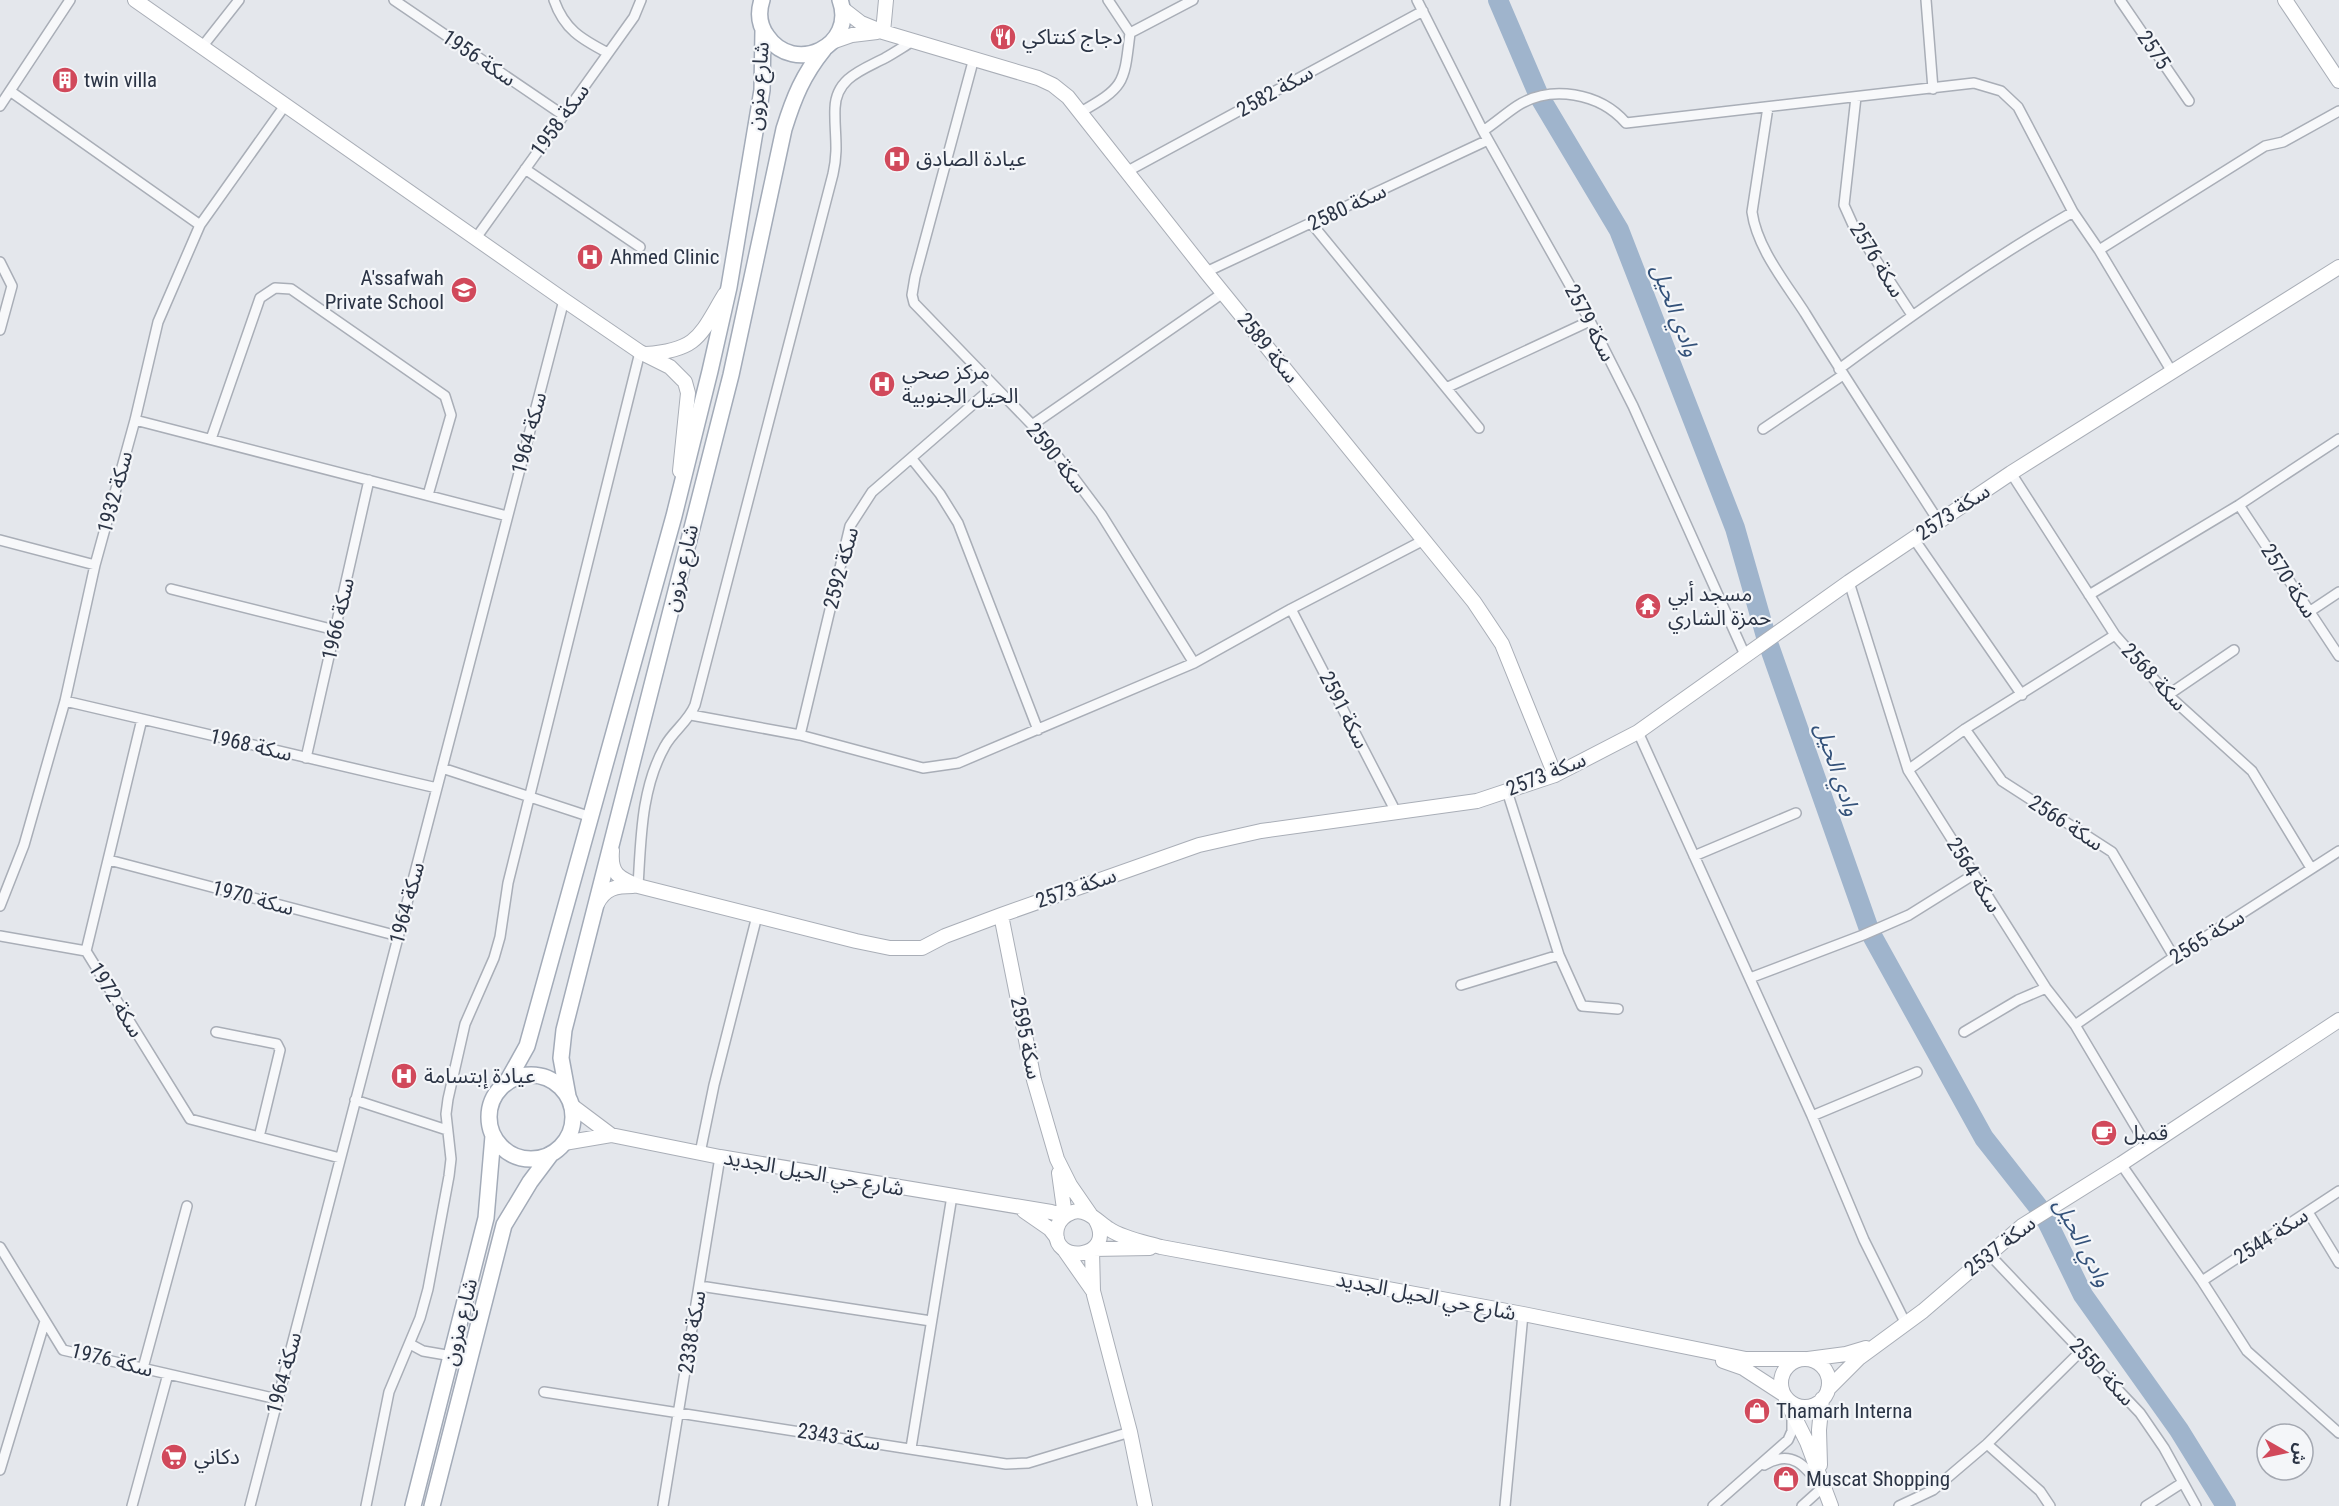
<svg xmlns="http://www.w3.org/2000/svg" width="2339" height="1506" font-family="'Roboto Condensed','Noto Sans Arabic',sans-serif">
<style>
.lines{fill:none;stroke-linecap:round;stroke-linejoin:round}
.river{stroke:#9fb4cc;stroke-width:20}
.street-casing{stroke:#a9aeb7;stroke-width:12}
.secondary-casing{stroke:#a9aeb7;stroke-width:16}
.primary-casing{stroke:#a3abb8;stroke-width:18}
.street{stroke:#f7f8fa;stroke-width:9}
.secondary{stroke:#fff;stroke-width:14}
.primary{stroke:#fff;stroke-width:15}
.labels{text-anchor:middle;stroke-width:4.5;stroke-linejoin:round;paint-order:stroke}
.poi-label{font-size:21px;fill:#2b3445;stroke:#f4f6f9;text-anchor:start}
.street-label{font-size:21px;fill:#2b3445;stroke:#f4f6f9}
.water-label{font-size:22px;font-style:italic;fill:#34527a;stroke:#f4f6f9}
</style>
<rect width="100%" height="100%" fill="#e4e7ec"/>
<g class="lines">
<path class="river" d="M1498,0L1539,96L1619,230L1735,528L1767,640L1870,932L1984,1138L2043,1213L2083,1295L2179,1430L2226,1506"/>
<defs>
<path id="street" d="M394,0L563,115
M554,0C564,29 581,39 608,53
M1108,0L1130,33
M1417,0L1483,131L1590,321L1633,406L1745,655
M1926,0L1933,89
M2120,0L2189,101
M202,47L239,0
M974,58L915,277L912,295L914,303L1041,434L1101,514L1194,663
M10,91L200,225
M1856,97L1844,205L1853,225L1912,315
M0,106L70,0
M1768,107L1752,212C1757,248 1785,282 1805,313C1848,383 1894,452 1939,522
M1079,113C1125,87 1124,84 1130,33L1193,0
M1483,131C1495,123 1505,114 1517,106C1551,84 1600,93 1626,123L1974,83L2001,91L2018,107L2073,212
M525,169L640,247
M1126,172L1423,11
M1312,224L1479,428
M476,238L634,17L641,0
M2099,250L2265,146L2283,142L2339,111
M0,262L12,286L0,330
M1206,272L1488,140
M1839,369C1915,313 1991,259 2073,212L2099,250L2172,372
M1448,387L1590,321
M135,420L507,516
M1032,425L1223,293
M1763,429L1843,375
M211,439L260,298L275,288L291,289L445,396L451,415L428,495
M912,459L940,494L958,523L1038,730
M2011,473L2115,635L2168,695L2252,771L2311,868
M2239,505L2339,656
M1914,539L2022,695
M0,540L95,565
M1849,582L1908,770L2046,988L2075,1025L2147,1146
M171,589L335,630
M2089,595L2239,505L2339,439
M1291,609L1396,812
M2309,612L2339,592
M2168,695L2234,650
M65,701L437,788
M691,715L800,735L923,768L958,763L1194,663L1291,609L1424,540
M142,719L86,951L190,1119L340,1158
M1965,729L2002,781L2112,852L2174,957
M1638,732L1812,1116L1864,1240L1906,1324
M800,735L850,526L872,492L994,386
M306,758L369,480
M442,768L591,817
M1908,770L1965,729L2115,635
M1507,791L1559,955L1582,1006L1618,1009
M1694,856L1796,813
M109,860L398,936
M638,886C641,839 641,788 665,746C673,731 688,722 695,705L833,174C839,148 834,132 835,108C836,78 862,70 885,58C894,53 903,47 913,41
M0,906L24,845L65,701L95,565L135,420L158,322L200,225L286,104
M0,936L86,951
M1750,978L1863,935L1909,915L1973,875
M1461,985L1559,955
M2075,1025L2174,957L2339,851
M216,1032L277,1044L280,1050L259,1137
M1964,1032L2018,1000L2046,988
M355,1100L447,1130
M1812,1116L1917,1072
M700,1153L714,1085L757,916
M2121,1164L2202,1281L2247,1351L2339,1433
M2308,1212L2339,1263
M0,1247L63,1350L277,1399
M1988,1253L2140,1413L2164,1448L2196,1506
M2202,1281L2339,1191
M700,1286L931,1321
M410,1344L423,1351L452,1356
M143,1368L187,1206
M544,1392L1006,1464L1028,1463L1130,1432
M1987,1444L2040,1491L2050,1506
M911,1448L952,1196
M1764,1465C1793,1448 1806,1467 1822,1488L1802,1506
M0,1470L45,1321
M132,1506L168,1374
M250,1506L564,300
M366,1506L389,1392L420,1318L428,1289L449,1176L451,1159L446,1114L448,1099L465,1024L494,958L500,937L508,883L640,352
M663,1506L720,1157
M1505,1506L1523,1314
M1713,1506L1788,1440L1792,1431V1415
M1899,1506L1933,1490L1987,1444L2082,1350
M2146,1506L2182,1483"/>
<path id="secondary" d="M135,0L564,300L640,352L670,367L685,382L688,393L680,471
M2285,0L2339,81
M843,9L861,23L883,32L1038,78L1053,85L1068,97L1206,272L1474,602L1502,644L1555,775
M883,32L886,0
M832,42L852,35L877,32
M646,354C699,350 700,335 725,294
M612,851C610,874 619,878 638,886L856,941L890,948H922L945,936L1001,915L1199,845L1261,831L1477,801L1555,775L1638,732L1849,582L2011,473L2339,267
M597,904C605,888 616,886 633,886
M1001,915L1034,1080L1057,1159L1070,1185L1090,1214
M571,1105L611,1135
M564,1143L611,1135L720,1157L1051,1212L1065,1216
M1059,1173L1065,1216
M1024,1211L1050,1229L1057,1238
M1095,1219C1119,1259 1049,1267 1057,1228C1059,1220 1065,1215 1073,1212C1087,1208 1098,1222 1109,1229C1124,1239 1144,1242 1161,1247L1523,1314L1746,1359H1804
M1093,1249L1150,1248
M1092,1250L1093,1291L1130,1432L1145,1506
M1065,1251L1093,1291
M1808,1359L1846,1354L1866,1348
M1781 1383a24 24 0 1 1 48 0a24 24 0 1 1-48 0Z
M1723,1361L1743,1368L1783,1394
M1828,1389L1859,1358L1923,1311L2022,1226L2121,1164L2339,1020
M1786,1400L1807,1442L1831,1506
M1820,1465L1819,1430L1822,1399"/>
<path id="primary" d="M762,0C758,12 759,25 767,36C794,76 857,46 840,0
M489 1117a42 42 0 1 1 84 0a42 42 0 1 1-84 0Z
M508,1080L527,1046L674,516L710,371L729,287L762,90L763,31
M568,1096L561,1058L564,1030L731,375L784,129C794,97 803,75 824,49
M413,1506L486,1218L493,1136
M432,1506L504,1225L530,1182L551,1154"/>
</defs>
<use href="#street" class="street-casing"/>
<use href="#secondary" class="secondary-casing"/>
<use href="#primary" class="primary-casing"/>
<use href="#street" class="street"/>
<use href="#secondary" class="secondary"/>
<use href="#primary" class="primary"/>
</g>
<defs>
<symbol id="restaurant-disc" viewBox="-11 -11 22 22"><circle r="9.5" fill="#d1495b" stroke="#f4f6f9"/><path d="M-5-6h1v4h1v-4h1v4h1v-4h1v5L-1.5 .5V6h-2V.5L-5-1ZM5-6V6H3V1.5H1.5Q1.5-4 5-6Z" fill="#fff"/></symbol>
<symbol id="building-disc" viewBox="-11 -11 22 22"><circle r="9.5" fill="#d1495b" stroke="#f4f6f9"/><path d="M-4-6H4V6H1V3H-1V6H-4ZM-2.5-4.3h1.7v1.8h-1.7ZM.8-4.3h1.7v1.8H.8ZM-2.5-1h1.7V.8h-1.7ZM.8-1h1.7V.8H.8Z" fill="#fff"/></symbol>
<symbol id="hospital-disc" viewBox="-11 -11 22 22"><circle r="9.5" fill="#d1495b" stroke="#f4f6f9"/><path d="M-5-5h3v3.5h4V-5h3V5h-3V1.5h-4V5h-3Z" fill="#fff"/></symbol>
<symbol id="school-disc" viewBox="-11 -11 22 22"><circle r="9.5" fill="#d1495b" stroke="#f4f6f9"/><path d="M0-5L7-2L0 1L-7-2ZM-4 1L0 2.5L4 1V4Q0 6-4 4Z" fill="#fff"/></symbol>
<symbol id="temple-disc" viewBox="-11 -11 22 22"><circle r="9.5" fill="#d1495b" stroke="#f4f6f9"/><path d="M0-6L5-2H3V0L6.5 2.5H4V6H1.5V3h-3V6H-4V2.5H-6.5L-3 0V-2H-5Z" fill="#fff"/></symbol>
<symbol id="cafe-disc" viewBox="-11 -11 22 22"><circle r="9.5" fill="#d1495b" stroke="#f4f6f9"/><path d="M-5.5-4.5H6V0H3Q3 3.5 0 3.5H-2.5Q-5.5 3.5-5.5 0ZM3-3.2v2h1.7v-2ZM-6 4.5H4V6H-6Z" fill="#fff"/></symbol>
<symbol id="shop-disc" viewBox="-11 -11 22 22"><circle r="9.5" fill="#d1495b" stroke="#f4f6f9"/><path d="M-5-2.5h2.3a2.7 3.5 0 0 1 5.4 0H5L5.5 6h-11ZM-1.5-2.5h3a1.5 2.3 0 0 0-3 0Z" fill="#fff"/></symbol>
<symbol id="supermarket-disc" viewBox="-11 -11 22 22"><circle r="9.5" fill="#d1495b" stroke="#f4f6f9"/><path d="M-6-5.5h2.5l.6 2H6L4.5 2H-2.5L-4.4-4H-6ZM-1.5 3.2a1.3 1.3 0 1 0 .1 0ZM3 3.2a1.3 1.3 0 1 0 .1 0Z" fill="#fff"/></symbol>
</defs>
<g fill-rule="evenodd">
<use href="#restaurant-disc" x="988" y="22" width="30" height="30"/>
<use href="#building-disc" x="50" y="65" width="30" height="30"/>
<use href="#hospital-disc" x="882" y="144" width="30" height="30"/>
<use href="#hospital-disc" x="575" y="242" width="30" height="30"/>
<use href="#school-disc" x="449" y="275" width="30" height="30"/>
<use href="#hospital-disc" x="867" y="369" width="30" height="30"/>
<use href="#temple-disc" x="1633" y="591" width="30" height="30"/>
<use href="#hospital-disc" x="389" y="1061" width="30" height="30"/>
<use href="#cafe-disc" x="2089" y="1118" width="30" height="30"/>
<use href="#shop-disc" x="1742" y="1396" width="30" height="30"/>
<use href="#supermarket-disc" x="159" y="1442" width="30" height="30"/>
<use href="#shop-disc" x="1771" y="1464" width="30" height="30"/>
</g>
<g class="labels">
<g class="poi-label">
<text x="1022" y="44">دجاج كنتاكي</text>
<text x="84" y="87">twin villa</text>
<text x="916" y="166">عيادة الصادق</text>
<text x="610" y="264">Ahmed Clinic</text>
<text x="444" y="285" text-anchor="end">A'ssafwah<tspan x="444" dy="24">Private School</tspan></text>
<text x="902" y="379">مركز صحي<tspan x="902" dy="24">الحيل الجنوبية</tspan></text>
<text x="1668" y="601">مسجد أبي<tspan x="1668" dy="24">حمزة الشاري</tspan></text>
<text x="424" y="1083">عيادة إبتسامة</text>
<text x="2124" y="1140">قمبل</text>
<text x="1776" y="1418">Thamarh Interna</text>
<text x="194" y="1464">دكاني</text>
<text x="1806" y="1486">Muscat Shopping</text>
</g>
<g class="street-label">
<text transform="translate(2154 50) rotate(56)" y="7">2575</text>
<text transform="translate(479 58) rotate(34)" y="7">سكة 1956</text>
<text transform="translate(758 86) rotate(-85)" y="7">شارع مزون</text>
<text transform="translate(1275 91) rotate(-29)" y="7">سكة 2582</text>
<text transform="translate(560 120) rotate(-54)" y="7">سكة 1958</text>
<text transform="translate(1347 207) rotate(-25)" y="7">سكة 2580</text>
<text transform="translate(1877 260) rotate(58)" y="7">سكة 2576</text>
<text transform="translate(1590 323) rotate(62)" y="7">سكة 2579</text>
<text transform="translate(1268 348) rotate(51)" y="7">سكة 2589</text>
<text transform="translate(529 433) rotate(-75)" y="7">سكة 1964</text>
<text transform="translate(1057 458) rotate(51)" y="7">سكة 2590</text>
<text transform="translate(115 492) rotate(-75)" y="7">سكة 1932</text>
<text transform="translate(1953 512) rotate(-34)" y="7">سكة 2573</text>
<text transform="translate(681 568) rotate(-76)" y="7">شارع مزون</text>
<text transform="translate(841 568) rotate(-75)" y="7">سكة 2592</text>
<text transform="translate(2289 581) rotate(57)" y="7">سكة 2570</text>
<text transform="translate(338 619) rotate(-77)" y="7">سكة 1966</text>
<text transform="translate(2154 677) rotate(47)" y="7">سكة 2568</text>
<text transform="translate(1344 710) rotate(63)" y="7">سكة 2591</text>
<text transform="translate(251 745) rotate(13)" y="7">سكة 1968</text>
<text transform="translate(1546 774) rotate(-22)" y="7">سكة 2573</text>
<text transform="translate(2066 823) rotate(33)" y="7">سكة 2566</text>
<text transform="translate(1974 875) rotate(58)" y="7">سكة 2564</text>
<text transform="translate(1076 888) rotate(-19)" y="7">سكة 2573</text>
<text transform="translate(253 898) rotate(15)" y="7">سكة 1970</text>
<text transform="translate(407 903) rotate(-75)" y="7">سكة 1964</text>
<text transform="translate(2207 937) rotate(-32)" y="7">سكة 2565</text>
<text transform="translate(116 1000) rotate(58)" y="7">سكة 1972</text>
<text transform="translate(1026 1038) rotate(78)" y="7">سكة 2595</text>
<text transform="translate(814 1173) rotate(10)" y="7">شارع حي الحيل الجديد</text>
<text transform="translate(2271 1236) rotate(-33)" y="7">سكة 2544</text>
<text transform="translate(2000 1246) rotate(-38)" y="7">سكة 2537</text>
<text transform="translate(1426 1296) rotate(11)" y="7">شارع حي الحيل الجديد</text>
<text transform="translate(460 1322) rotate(-76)" y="7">شارع مزون</text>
<text transform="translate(692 1332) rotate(-81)" y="7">سكة 2338</text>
<text transform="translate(112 1360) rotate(14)" y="7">سكة 1976</text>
<text transform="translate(2102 1372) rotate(47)" y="7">سكة 2550</text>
<text transform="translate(284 1373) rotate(-75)" y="7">سكة 1964</text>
<text transform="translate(839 1437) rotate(9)" y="7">سكة 2343</text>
</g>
<g class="water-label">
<text transform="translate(1676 310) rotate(69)" y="8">وادي الحيل</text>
<text transform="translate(1838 769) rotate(71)" y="8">وادي الحيل</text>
<text transform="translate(2083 1242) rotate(62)" y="8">وادي الحيل</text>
</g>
</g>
<g transform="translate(2285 1452) rotate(99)"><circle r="28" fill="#f4f6f9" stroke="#a4a8b1" stroke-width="1.5"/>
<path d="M0-4.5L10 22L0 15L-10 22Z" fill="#d1495b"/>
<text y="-9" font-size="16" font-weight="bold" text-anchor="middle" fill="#2b3445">ش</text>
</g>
</svg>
